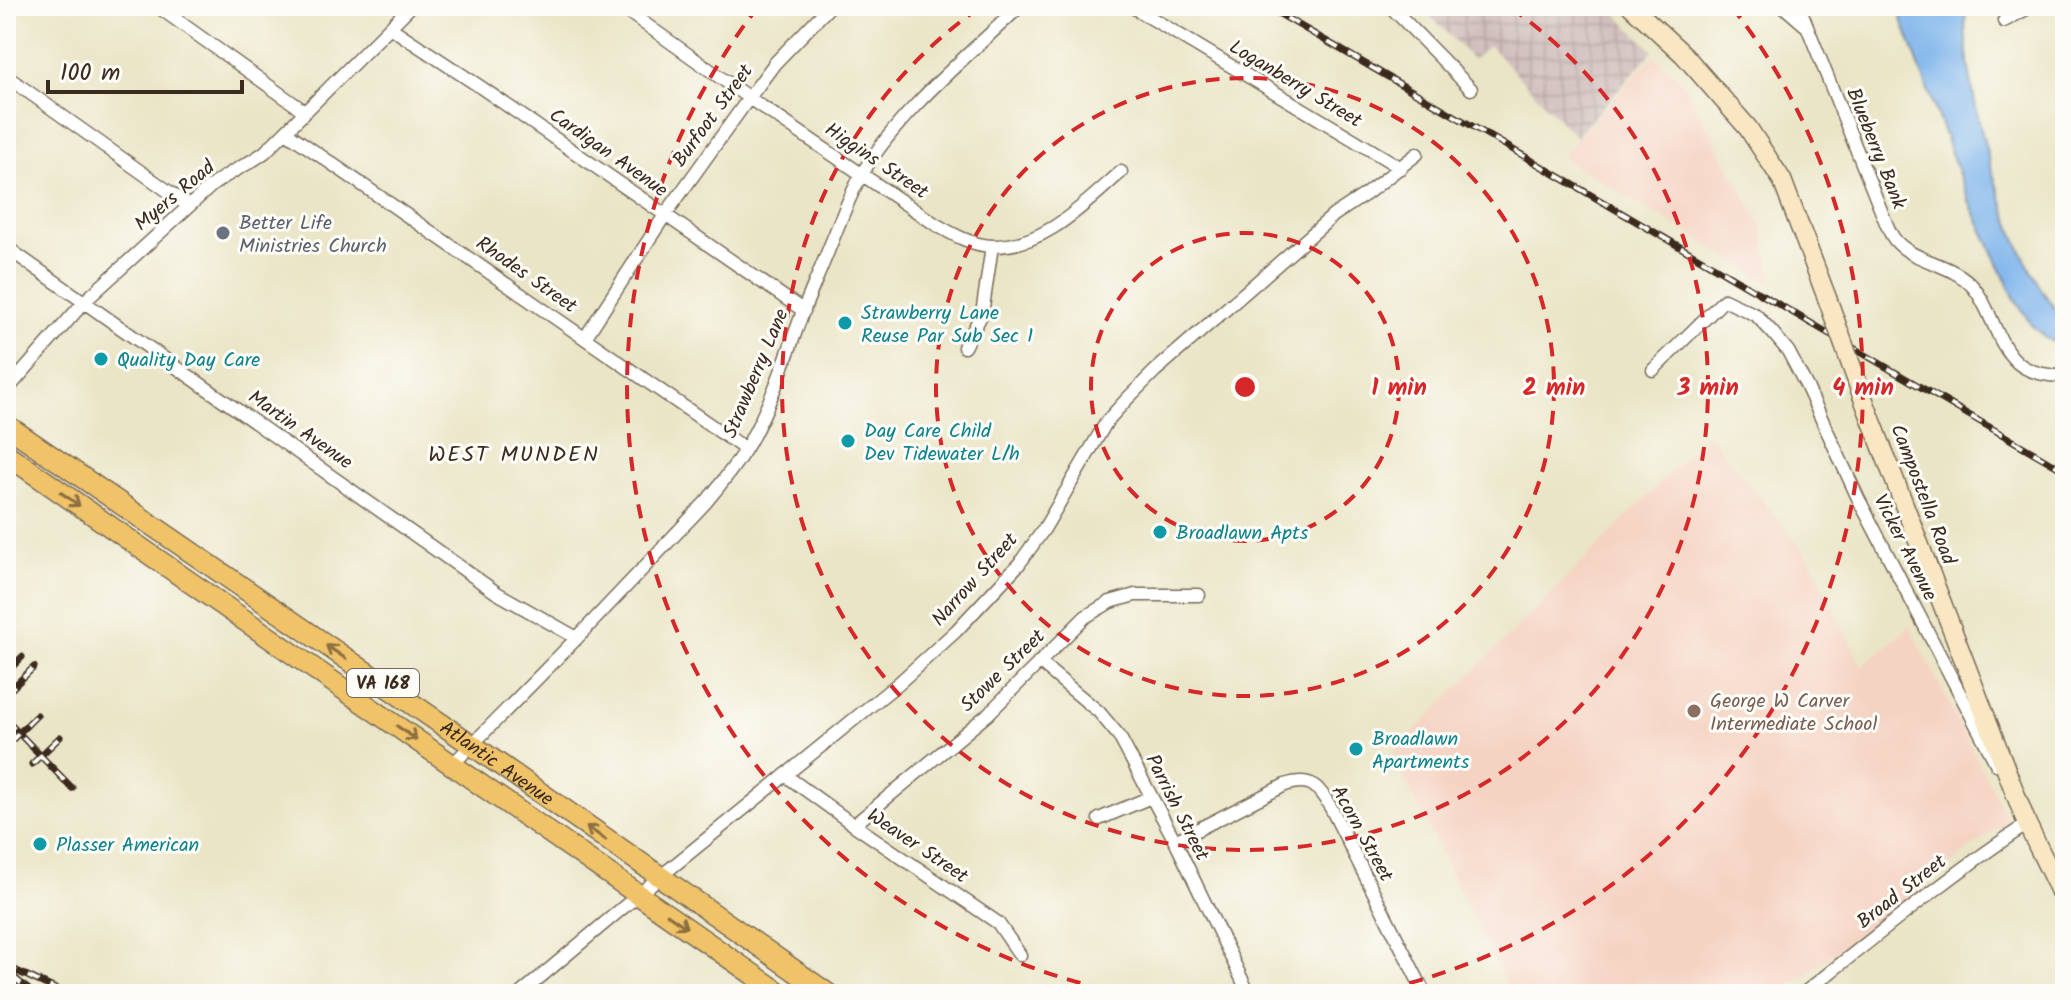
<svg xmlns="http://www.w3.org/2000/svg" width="2071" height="1000" font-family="Kalam,sans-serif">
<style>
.built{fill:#f5d3c2}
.industrial{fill:url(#industrial-grid)}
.water{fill:#7bb3eb;stroke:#5b6e84;stroke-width:2}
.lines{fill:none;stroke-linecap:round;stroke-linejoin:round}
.street-casing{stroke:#786b59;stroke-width:15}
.secondary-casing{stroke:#786b59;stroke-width:21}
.primary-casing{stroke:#786b59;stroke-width:23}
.street{stroke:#fff;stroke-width:12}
.secondary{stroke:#f9e7c3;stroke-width:18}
.primary{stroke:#f1c369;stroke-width:20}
.rail-casing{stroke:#3b2a1e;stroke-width:7}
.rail{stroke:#fdfcf7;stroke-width:4;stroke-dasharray:12;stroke-linecap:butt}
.secondary-bridge-casing{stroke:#786b59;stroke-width:21;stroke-linecap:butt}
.secondary-bridge{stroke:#f9e7c3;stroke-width:18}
.oneway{stroke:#8d6f40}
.ring{fill:none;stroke:#d62828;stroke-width:4;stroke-dasharray:14 10}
.worship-dot{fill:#6b7280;stroke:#fdfcf7;stroke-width:3}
.culture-dot{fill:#0f9aa8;stroke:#fdfcf7;stroke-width:3}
.education-dot{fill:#8d6e63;stroke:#fdfcf7;stroke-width:3}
.labels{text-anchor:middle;stroke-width:6;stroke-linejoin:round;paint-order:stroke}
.shield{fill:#fdfcf7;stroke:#75695f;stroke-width:2}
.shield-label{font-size:18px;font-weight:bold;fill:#3b2a1e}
.street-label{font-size:20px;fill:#3b2a1e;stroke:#fdfcf7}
.worship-label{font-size:20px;fill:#5b616d;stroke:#fdfcf7;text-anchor:start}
.culture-label{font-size:20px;fill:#0d838f;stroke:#fdfcf7;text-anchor:start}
.education-label{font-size:20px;fill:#785e54;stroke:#fdfcf7;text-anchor:start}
.neighbourhood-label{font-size:22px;letter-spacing:2px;fill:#3b2a1e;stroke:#fdfcf7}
.centre{fill:#d62828;stroke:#fdfcf7;stroke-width:4}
.ring-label{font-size:24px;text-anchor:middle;font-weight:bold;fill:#d62828;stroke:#fdfcf7;stroke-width:6;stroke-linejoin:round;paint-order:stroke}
</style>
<defs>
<pattern id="industrial-grid" width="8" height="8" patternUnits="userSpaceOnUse" patternTransform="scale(2)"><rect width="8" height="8" fill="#d1c0bd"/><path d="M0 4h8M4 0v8" fill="none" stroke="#b4a5a2"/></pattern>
</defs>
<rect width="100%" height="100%" fill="#fdfcf7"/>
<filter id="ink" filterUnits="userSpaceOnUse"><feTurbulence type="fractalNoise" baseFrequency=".0125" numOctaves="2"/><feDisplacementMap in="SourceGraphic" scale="16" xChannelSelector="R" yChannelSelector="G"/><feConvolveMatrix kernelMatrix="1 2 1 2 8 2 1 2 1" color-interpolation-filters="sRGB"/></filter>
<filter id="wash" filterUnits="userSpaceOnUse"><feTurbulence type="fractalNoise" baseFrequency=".006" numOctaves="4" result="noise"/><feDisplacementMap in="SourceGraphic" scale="32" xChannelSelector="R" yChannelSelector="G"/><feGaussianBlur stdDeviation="1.8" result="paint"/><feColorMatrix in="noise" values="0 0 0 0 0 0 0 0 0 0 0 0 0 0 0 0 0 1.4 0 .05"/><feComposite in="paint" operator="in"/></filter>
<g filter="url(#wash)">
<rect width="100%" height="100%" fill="#eae5c6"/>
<path class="built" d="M1654,55L1684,84L1762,227L1774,285L1561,157Z
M1708,435L1809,557L1862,667L1910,626L2008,820L1780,994H1511L1392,754Z"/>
<path class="industrial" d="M1421,6H1609L1653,51L1576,137L1489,45L1473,60Z"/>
<path class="water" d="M1897,6H1966C1958,77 2011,271 2065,319V348L2049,340L2033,327L2015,299L1969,201Z"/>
</g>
<g filter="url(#ink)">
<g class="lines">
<defs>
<path id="street" d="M157,6L304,111
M620,6L749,98L935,224C952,234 973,246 993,246C1045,247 1085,203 1121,172
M1131,6L1401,168
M1390,6L1471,89
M1783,6L1805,25
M1799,6L1886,223C1888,228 1891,235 1895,240C1914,263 1954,263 1974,288C1992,310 1996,344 2018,363C2031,374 2049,375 2065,377
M2004,21L2032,6
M391,28L479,86L804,311
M6,76L189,206
M286,132L745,449
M6,247L497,593L577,638
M585,338L665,215L749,98L775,63L830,6
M964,347L982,314L992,246
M1653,370L1724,300L1756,315L1772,332L1788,351L1806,385L1858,498L1997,765
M6,391L85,301L210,187C227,173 248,165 265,152L411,6
M1039,662L1099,712L1119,736L1175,841L1249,994
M452,765L577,638L706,502C721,484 737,464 749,443C772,402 786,358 802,314C811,291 821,269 830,246C840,222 849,196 862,174C899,111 968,56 1020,6
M785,775L854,825L998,923L1020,955
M1099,819L1151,797
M854,825L987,715L1085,617L1110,602L1135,595H1199
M1175,841L1285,785C1312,776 1318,787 1331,808L1425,994
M520,994L650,885L900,682L956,631L1019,564L1044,529L1107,421L1127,399L1155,371L1334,215L1366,194L1417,154
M1803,994C1877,935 1949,876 2027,824L2023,817"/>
<path id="secondary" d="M1631,6L1684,55L1748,128L1782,180L1827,298
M1863,398L2027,824L2065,902"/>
<g id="primary">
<path id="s1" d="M6,425L472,745L828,994"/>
<path d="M6,454L781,994"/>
</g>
</defs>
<use href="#street" class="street-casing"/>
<use href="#secondary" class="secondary-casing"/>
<use href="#primary" class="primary-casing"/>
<use href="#street" class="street"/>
<use href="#secondary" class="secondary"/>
<use href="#primary" class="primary"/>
<defs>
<path id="rail" d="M1266,6L2065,471
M6,673L22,657
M6,694L34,667
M6,720L72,788
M10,742L37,715
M32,764L60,737
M6,966L66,994
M12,976L34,994"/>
</defs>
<use href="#rail" class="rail-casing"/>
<use href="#rail" class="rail"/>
<defs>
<path id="secondary-bridge" d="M1827,298L1863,398"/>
</defs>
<use href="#secondary-bridge" class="secondary-bridge-casing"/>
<use href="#secondary-bridge" class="secondary-bridge"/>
</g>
<defs><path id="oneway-shaft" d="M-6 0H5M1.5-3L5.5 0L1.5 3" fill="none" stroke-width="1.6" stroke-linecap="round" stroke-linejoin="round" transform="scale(2)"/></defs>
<g class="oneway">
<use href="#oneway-shaft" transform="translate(70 499) rotate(35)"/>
<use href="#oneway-shaft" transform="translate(336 652) rotate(-146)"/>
<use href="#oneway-shaft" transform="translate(407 733) rotate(35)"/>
<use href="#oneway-shaft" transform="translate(596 833) rotate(-145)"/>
<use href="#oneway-shaft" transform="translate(677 921) rotate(35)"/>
</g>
</g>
<g class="ring">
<circle cx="1245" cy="387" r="154"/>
<circle cx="1245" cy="387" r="309"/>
<path d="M1511 8A463 463 0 1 1 979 8"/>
<path d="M1127 994A618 618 0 0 1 758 7M1732 7A618 618 0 0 1 1363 994"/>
</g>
<circle class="worship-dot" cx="223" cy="233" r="8"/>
<g class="culture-dot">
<circle cx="845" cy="323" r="8"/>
<circle cx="101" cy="359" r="8"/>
<circle cx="848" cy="441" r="8"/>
<circle cx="1160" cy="532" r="8"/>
<circle cx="1356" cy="749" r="8"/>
<circle cx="40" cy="844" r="8"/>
</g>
<circle class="education-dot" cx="1694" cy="711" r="8"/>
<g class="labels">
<rect class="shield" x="347" y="669" width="72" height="28" rx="6"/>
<g class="shield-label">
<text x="383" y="689">VA 168</text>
</g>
<g class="street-label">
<text transform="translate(1296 83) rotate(31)" y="7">Loganberry Street</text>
<text transform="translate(712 115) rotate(-54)" y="7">Burfoot Street</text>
<text transform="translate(1877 148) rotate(68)" y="7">Blueberry Bank</text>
<text transform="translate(609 152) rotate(35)" y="7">Cardigan Avenue</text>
<text transform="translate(877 160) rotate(34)" y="7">Higgins Street</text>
<text transform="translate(174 195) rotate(-40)" y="7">Myers Road</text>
<text transform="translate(527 274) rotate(35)" y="7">Rhodes Street</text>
<text transform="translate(755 373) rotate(-67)" y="7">Strawberry Lane</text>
<text transform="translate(301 429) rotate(35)" y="7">Martin Avenue</text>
<text transform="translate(1924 494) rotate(69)" y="7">Campostella Road</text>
<text transform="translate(1906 547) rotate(63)" y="7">Vicker Avenue</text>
<text transform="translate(974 579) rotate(-48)" y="7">Narrow Street</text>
<text transform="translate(1002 670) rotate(-44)" y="7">Stowe Street</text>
<text dy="7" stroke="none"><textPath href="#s1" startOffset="596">Atlantic Avenue</textPath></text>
<text transform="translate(1178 807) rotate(63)" y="7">Parrish Street</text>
<text transform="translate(1363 833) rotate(61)" y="7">Acorn Street</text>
<text transform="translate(918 845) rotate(34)" y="7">Weaver Street</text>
<text transform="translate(1901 891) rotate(-38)" y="7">Broad Street</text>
</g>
<g class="worship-label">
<text x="239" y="229">Better Life<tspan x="239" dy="23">Ministries Church</tspan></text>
</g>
<g class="culture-label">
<text x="861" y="319">Strawberry Lane<tspan x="861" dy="23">Reuse Par Sub Sec 1</tspan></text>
<text x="117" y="366">Quality Day Care</text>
<text x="864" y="437">Day Care Child<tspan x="864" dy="23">Dev Tidewater L/h</tspan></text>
<text x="1176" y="539">Broadlawn Apts</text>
<text x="1372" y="745">Broadlawn<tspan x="1372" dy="23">Apartments</tspan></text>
<text x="56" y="851">Plasser American</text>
</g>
<g class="education-label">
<text x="1710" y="707">George W Carver<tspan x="1710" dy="23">Intermediate School</tspan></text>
</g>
<g class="neighbourhood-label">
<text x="514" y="461">WEST MUNDEN</text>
</g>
</g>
<circle cx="1245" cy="387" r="12" class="centre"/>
<g class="ring-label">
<text x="1399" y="395">1 min</text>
<text x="1554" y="395">2 min</text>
<text x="1708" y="395">3 min</text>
<text x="1863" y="395">4 min</text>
</g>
<rect width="2071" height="1000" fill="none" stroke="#fdfcf7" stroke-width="32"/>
<path d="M48 80v12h194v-12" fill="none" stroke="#3b2a1e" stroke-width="4"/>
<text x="60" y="80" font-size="24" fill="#3b2a1e" stroke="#fdfcf7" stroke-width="6" paint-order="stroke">100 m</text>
</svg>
